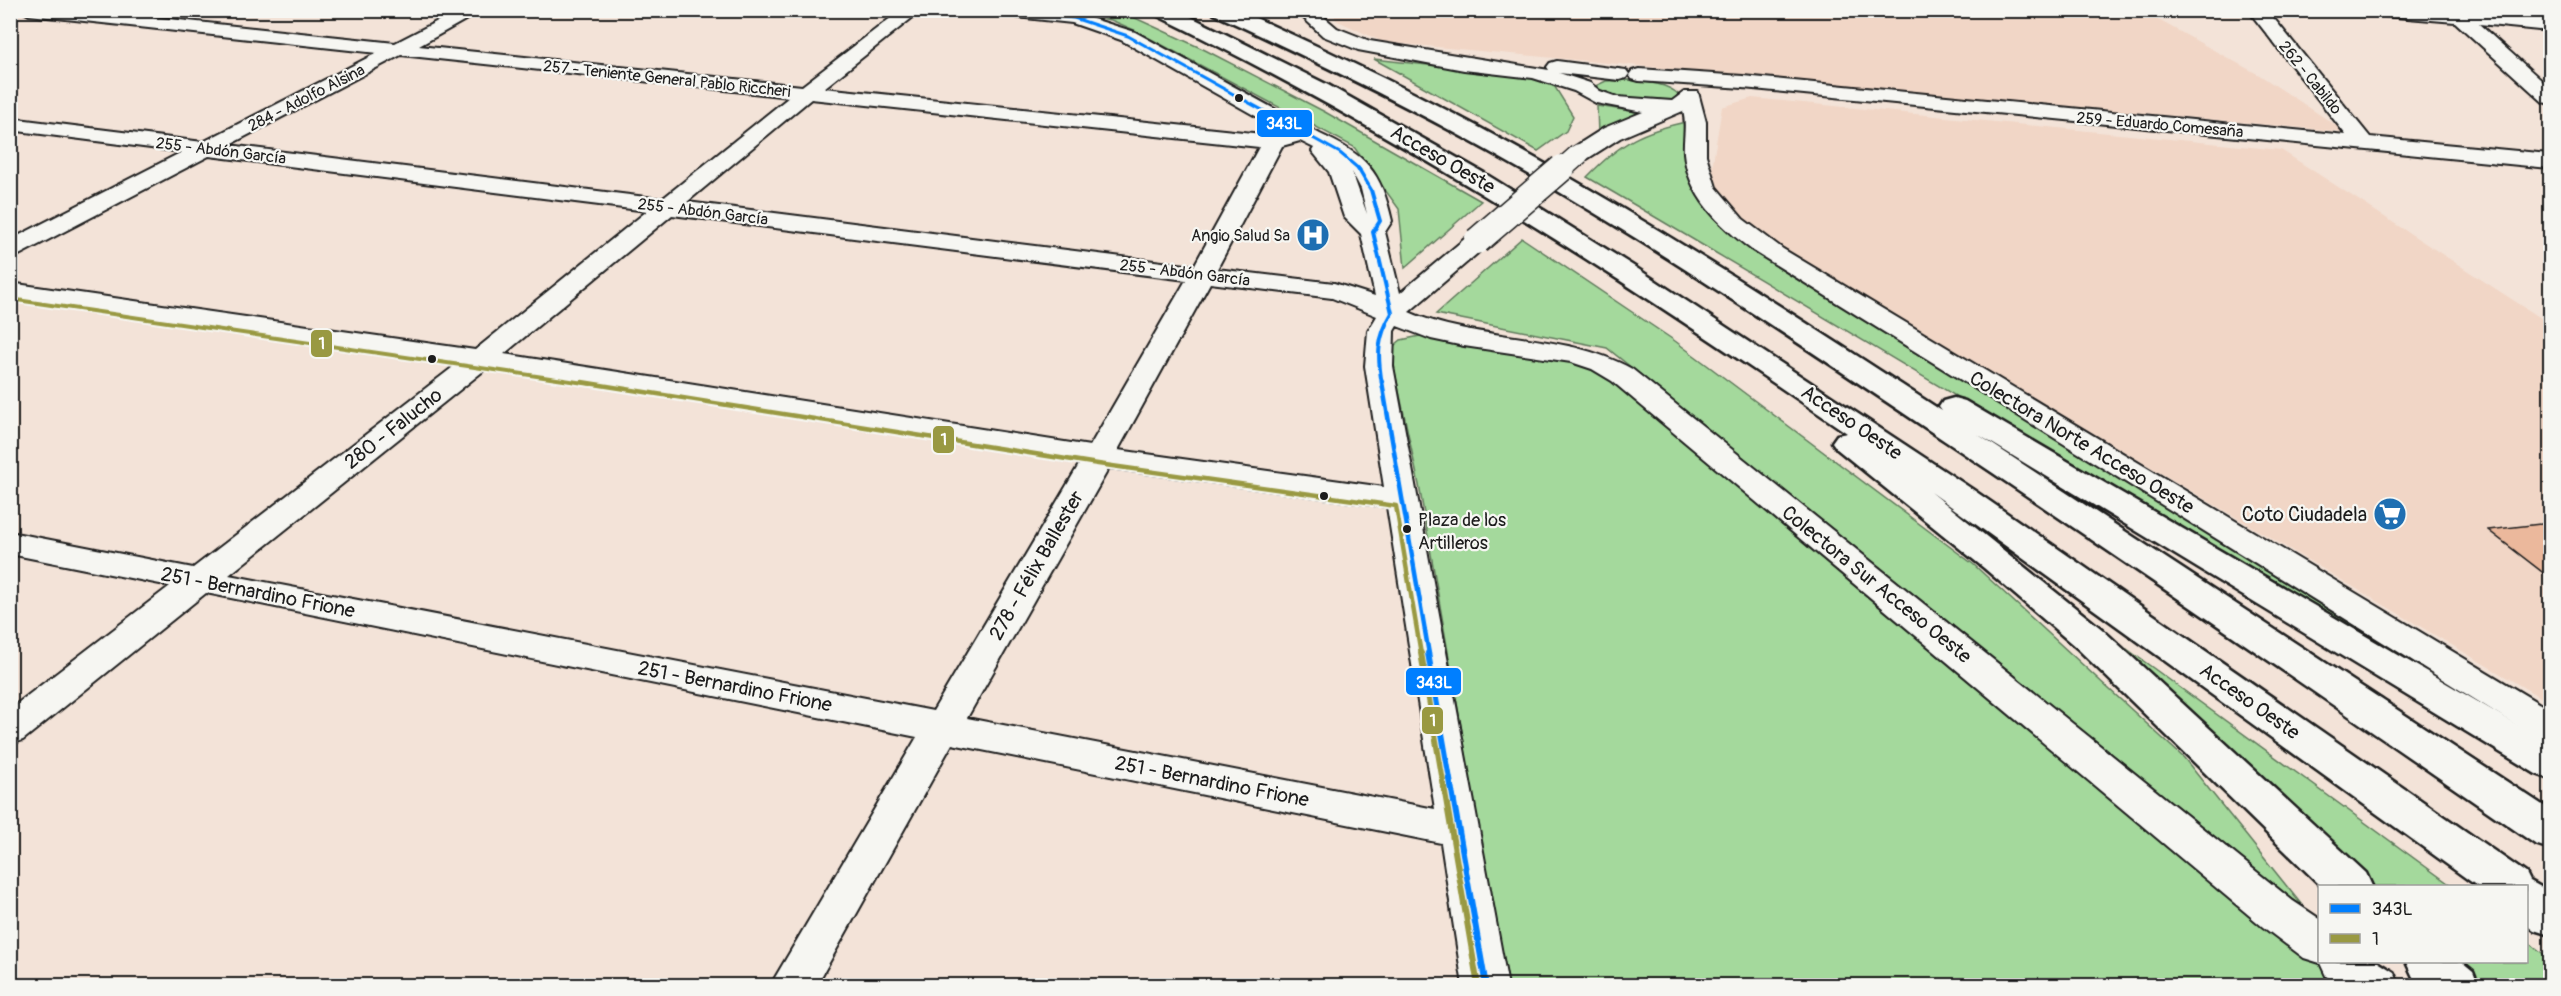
<svg xmlns="http://www.w3.org/2000/svg" width="2561" height="996" font-family="Pangolin,sans-serif">
<style>
.built{fill:#f1d6c6}
.green{fill:#a4d99c;stroke:#607a5c;stroke-width:1.5}
.building{fill:#ebb89c;stroke:#1c1c1c;stroke-width:1.5}
.lines{fill:none;stroke-linecap:round;stroke-linejoin:round}
.minor-casing{stroke:#1c1c1c;stroke-width:4}
.highway-casing{stroke:#1c1c1c;stroke-width:5}
.minor{fill:#f6f6f2;fill-rule:evenodd}
.highway{fill:#f6f6f2;fill-rule:evenodd}
.minor-bridge-far1-casing{stroke:#1c1c1c;stroke-width:23;stroke-linecap:butt}
.minor-bridge-casing{stroke:#1c1c1c;stroke-width:29;stroke-linecap:butt}
.minor-bridge-far1{stroke:#f6f6f2;stroke-width:20}
.minor-bridge{stroke:#f6f6f2;stroke-width:26}
.bus-1-far3-casing{stroke:#f6f6f2;stroke-width:6}
.bus-1-far2-casing{stroke:#f6f6f2;stroke-width:8}
.bus-1-far1-casing{stroke:#f6f6f2;stroke-width:9}
.bus-1-casing{stroke:#f6f6f2;stroke-width:10}
.bus-2-far2-casing{stroke:#f6f6f2;stroke-width:8}
.bus-2-far1-casing{stroke:#f6f6f2;stroke-width:9}
.bus-2-casing{stroke:#f6f6f2;stroke-width:10}
.bus-1-far3{stroke:#007fff;stroke-width:3}
.bus-1-far2{stroke:#007fff;stroke-width:4}
.bus-1-far1{stroke:#007fff;stroke-width:4.5}
.bus-1{stroke:#007fff;stroke-width:6}
.bus-2-far2{stroke:#999942;stroke-width:4}
.bus-2-far1{stroke:#999942;stroke-width:4.5}
.bus-2{stroke:#999942;stroke-width:6}
.bus-dot{fill:#1c1c1c;stroke:#f6f6f2;stroke-width:2}
.labels{text-anchor:middle;stroke-width:4.5;stroke-linejoin:round;paint-order:stroke}
.far-street-label{font-size:16px;fill:#1c1c1c;stroke:#f6f6f2}
.far-poi-label{font-size:16px;fill:#1c1c1c;stroke:#f6f6f2;text-anchor:end}
.bus-label{font-size:18px;fill:#1c1c1c;stroke:#f6f6f2;text-anchor:start}
.street-label{font-size:20px;fill:#1c1c1c;stroke:#f6f6f2}
.poi-label{font-size:20px;fill:#1c1c1c;stroke:#f6f6f2;text-anchor:end}
.line-badge{stroke:#f6f6f2;stroke-width:2}
.badge-label{font-size:16px;text-anchor:middle;font-weight:bold;fill:#fff}
</style>
<rect width="100%" height="100%" fill="#f3e3d8"/>
<filter id="ink" filterUnits="userSpaceOnUse"><feTurbulence type="fractalNoise" baseFrequency=".0167" numOctaves="2"/><feDisplacementMap in="SourceGraphic" scale="12" xChannelSelector="R" yChannelSelector="G"/><feConvolveMatrix kernelMatrix="1 2 1 2 8 2 1 2 1" color-interpolation-filters="sRGB"/></filter>
<g filter="url(#ink)">
<path class="built" d="M1333,11H2142L2261,76L2346,132L1383,42L1336,20Z
M1752,98L2281,150L2550,324V703L1790,254L1743,224L1714,186L1711,174L1722,107Z"/>
<path class="green" d="M1056,11H1120L1205,50L1325,112L1481,201L1405,268L1399,209L1354,147L1134,30L1111,20Z
M1374,59L1536,77L1555,87L1573,116L1566,131L1538,151Z
M1629,80C1646,82 1666,83 1678,94L1672,104L1613,99L1595,91L1593,87L1606,81Z
M1597,106L1650,114L1598,135Z
M1690,121L1725,227L2286,577L2550,737V754C2229,562 1910,366 1587,177C1621,142 1642,131 1690,121Z
M1522,238L1675,341L1973,564L2184,758L2305,909L1607,348L1436,314Z
M1420,336L1570,358L1602,373L2291,942L2350,985H1506L1419,485L1390,349L1401,340Z
M2127,649L2452,886H2372L2121,654Z
M2527,941L2550,959V985H2476L2451,962H2526Z"/>
<path class="building" d="M2550,523V578L2488,530Z"/>
<g class="lines">
<defs>
<path id="minor" d="M20,10H85L395,43L459,10H483L419,46L802,86L901,10H922L824,88L1272,135L1284,132L1121,40L1072,23L997,15L988,10L1074,13L1135,32L1320,134C1366,155 1381,171 1392,221L1385,232L1400,293L1468,236L1477,234L1486,236L1489,241L1486,246L1409,312C1482,344 1561,330 1632,369L2293,901L2320,919V962H2378L2394,972L2400,986H2340L2326,976L2320,963L2304,958L2263,927L1612,381L1592,369L1571,362L1464,346L1431,339L1397,326L1394,331L1393,366L1508,986H1463L1441,843L952,744L816,986H770L917,737L206,593L23,740L10,744V709L170,586L10,554V532L193,568L457,364L10,299V283L475,350L647,211L209,156L19,255L10,257V240L182,152L10,130V118L203,142L377,53L29,15ZM401,55L789,97L662,199L229,145ZM811,99L1259,147L1194,266L687,202ZM1300,141L1314,148L1312,151L1329,172L1344,217L1361,234L1375,296L1334,283L1217,269L1282,146ZM1352,172L1361,189L1367,214ZM672,215L1186,280L1090,446L504,354ZM1210,283L1332,298L1377,316L1368,331L1365,366L1384,487L1118,450ZM487,368L1080,463L933,711L229,575ZM1109,468L1387,507L1435,809L967,718Z
M1295,10H1316L1337,28L1370,41L1549,70L1547,67L1550,63L1557,61L1626,70L1629,74L1626,78L1619,80L1559,73L1590,83L1600,91L1617,97L1672,101L1684,92H1698L1706,122V155L1716,187L1743,219L1783,249L2550,710V742L2537,738L1752,250C1719,225 1688,196 1684,153C1683,139 1687,125 1683,111L1620,138L1587,159L1579,161L1571,159L1568,154L1571,149L1604,128L1643,112L1596,103L1574,91L1533,78L1464,70L1358,50L1323,36Z
M2248,10H2267L2370,137L2550,154V168L1743,88L1639,81L1632,79L1629,75L1632,71L1639,69L1743,76L2346,135Z
M2363,10H2463L2550,20V31L2479,24L2550,88V104L2543,102L2455,22L2372,15Z"/>
<path id="highway" d="M1152,10H1177L1328,85L1484,173L1635,267L1972,489L2526,873L2530,881L2550,892V935L2534,930L2526,924V886H2477L1931,492L2103,630L2366,873L2372,886H2321L2077,648L1984,568L1837,449L1832,442L1837,435L1847,433C1622,278 1401,134 1154,14Z
M1212,10H1238C1329,51 1419,94 1506,142C1656,224 1799,318 1942,411L1939,407L1943,401L1954,398L1965,401L2550,744V779L2536,774L1977,434L2550,810V849L2535,844C2339,709 2143,573 1945,441C1795,341 1646,239 1488,151C1399,101 1307,57 1214,14Z
M2406,962H2462L2473,971L2479,986H2422L2413,977Z"/>
</defs>
<use href="#minor" class="minor-casing"/>
<use href="#highway" class="highway-casing"/>
<use href="#minor" class="minor"/>
<use href="#highway" class="highway"/>
<defs>
<path id="minor-bridge-far1" d="M1561,170L1579,154"/>
<path id="minor-bridge" d="M1477,241L1562,168"/>
</defs>
<use href="#minor-bridge-far1" class="minor-bridge-far1-casing"/>
<use href="#minor-bridge" class="minor-bridge-casing"/>
<use href="#minor-bridge-far1" class="minor-bridge-far1"/>
<use href="#minor-bridge" class="minor-bridge"/>
<defs>
<path id="bus-1-far3" d="M1002,10L1074,18L1128,36L1340,153L1360,170"/>
<path id="bus-1-far2" d="M1358,168L1371,190L1380,221L1373,232L1392,313C1377,338 1377,355 1382,384"/>
<path id="bus-1-far1" d="M1382,382L1429,654"/>
<path id="bus-1" d="M1428,653L1486,986"/>
<path id="bus-2-far2" d="M10,299L591,384"/>
<path id="bus-2-far1" d="M582,382L1098,464L1396,506L1421,654"/>
<path id="bus-2" d="M1421,653L1478,986"/>
</defs>
<use href="#bus-1-far3" class="bus-1-far3-casing"/>
<use href="#bus-1-far2" class="bus-1-far2-casing"/>
<use href="#bus-1-far1" class="bus-1-far1-casing"/>
<use href="#bus-1" class="bus-1-casing"/>
<use href="#bus-2-far2" class="bus-2-far2-casing"/>
<use href="#bus-2-far1" class="bus-2-far1-casing"/>
<use href="#bus-2" class="bus-2-casing"/>
<use href="#bus-1-far3" class="bus-1-far3"/>
<use href="#bus-1-far2" class="bus-1-far2"/>
<use href="#bus-1-far1" class="bus-1-far1"/>
<use href="#bus-1" class="bus-1"/>
<use href="#bus-2-far2" class="bus-2-far2"/>
<use href="#bus-2-far1" class="bus-2-far1"/>
<use href="#bus-2" class="bus-2"/>
</g>
</g>
<defs>
<symbol id="hospital-disc" viewBox="-11 -11 22 22"><circle r="9.5" fill="#1f6fb2" stroke="#f6f6f2"/><path d="M-5-5h3v3.5h4V-5h3V5h-3V1.5h-4V5h-3Z" fill="#fff"/></symbol>
<symbol id="supermarket-disc" viewBox="-11 -11 22 22"><circle r="9.5" fill="#1f6fb2" stroke="#f6f6f2"/><path d="M-6-5.5h2.5l.6 2H6L4.5 2H-2.5L-4.4-4H-6ZM-1.5 3.2a1.3 1.3 0 1 0 .1 0ZM3 3.2a1.3 1.3 0 1 0 .1 0Z" fill="#fff"/></symbol>
</defs>
<g fill-rule="evenodd">
<use href="#hospital-disc" x="1294" y="216" width="38" height="38"/>
<use href="#supermarket-disc" x="2371" y="495" width="38" height="38"/>
</g>
<g class="bus-dot">
<circle cx="1239" cy="98" r="5"/>
<circle cx="432" cy="359" r="5"/>
<circle cx="1324" cy="496" r="5"/>
<circle cx="1407" cy="529" r="5"/>
</g>
<g class="labels">
<g class="far-street-label">
<text transform="translate(2311 77) rotate(51)" y="6">262 - Cabildo</text>
<text transform="translate(667 78) rotate(6)" y="6">257 - Teniente General Pablo Riccheri</text>
<text transform="translate(306 97) rotate(-27)" y="6">284 - Adolfo Alsina</text>
<text transform="translate(2160 124) rotate(5)" y="6">259 - Eduardo Comesaña</text>
<text transform="translate(221 150) rotate(7)" y="6">255 - Abdón García</text>
<text transform="translate(703 211) rotate(7)" y="6">255 - Abdón García</text>
<text transform="translate(1185 272) rotate(7)" y="6">255 - Abdón García</text>
</g>
<g class="far-poi-label">
<text x="1290" y="241">Angio Salud Sa</text>
</g>
<g class="bus-label">
<text x="1418" y="526">Plaza de los<tspan x="1418" dy="23">Artilleros</tspan></text>
</g>
<g class="street-label">
<text transform="translate(1443 159) rotate(30)" y="7">Acceso Oeste</text>
<text transform="translate(1852 422) rotate(34)" y="7">Acceso Oeste</text>
<text transform="translate(393 428) rotate(-38)" y="7">280 - Falucho</text>
<text transform="translate(2082 442) rotate(31)" y="7">Colectora Norte Acceso Oeste</text>
<text transform="translate(1036 565) rotate(-60)" y="7">278 - Félix Ballester</text>
<text transform="translate(1877 584) rotate(39)" y="7">Colectora Sur Acceso Oeste</text>
<text transform="translate(258 592) rotate(11)" y="7">251 - Bernardino Frione</text>
<text transform="translate(735 686) rotate(11)" y="7">251 - Bernardino Frione</text>
<text transform="translate(2250 701) rotate(35)" y="7">Acceso Oeste</text>
<text transform="translate(1212 781) rotate(11)" y="7">251 - Bernardino Frione</text>
</g>
<g class="poi-label">
<text x="2367" y="521">Coto Ciudadela</text>
</g>
</g>
<g class="line-badge">
<rect x="1256" y="109" width="57" height="29" rx="6" fill="#007fff"/>
<rect x="310" y="329" width="23" height="29" rx="6" fill="#999942"/>
<rect x="932" y="425" width="23" height="29" rx="6" fill="#999942"/>
<rect x="1405" y="667" width="57" height="29" rx="6" fill="#007fff"/>
<rect x="1421" y="706" width="23" height="29" rx="6" fill="#999942"/>
</g>
<g class="badge-label">
<text x="1284" y="129">343L</text>
<text x="322" y="349">1</text>
<text x="944" y="445">1</text>
<text x="1434" y="688">343L</text>
<text x="1433" y="726">1</text>
</g>
<rect width="2561" height="996" fill="none" stroke="#f6f6f2" stroke-width="36"/>
<rect x="18" y="18" width="2525" height="960" fill="none" stroke="#1c1c1c" stroke-width="2" filter="url(#ink)"/>
<rect x="2318" y="885" width="210" height="78" fill="#f6f6f2" stroke="#9f9f9c" stroke-width="1.5"/>
<rect x="2330" y="904" width="30" height="9" fill="#007fff" stroke="#9f9f9c" stroke-width="1.5"/>
<text x="2372" y="915" font-size="18" fill="#1c1c1c">343L</text>
<rect x="2330" y="934" width="30" height="9" fill="#999942" stroke="#9f9f9c" stroke-width="1.5"/>
<text x="2372" y="945" font-size="18" fill="#1c1c1c">1</text>
</svg>
